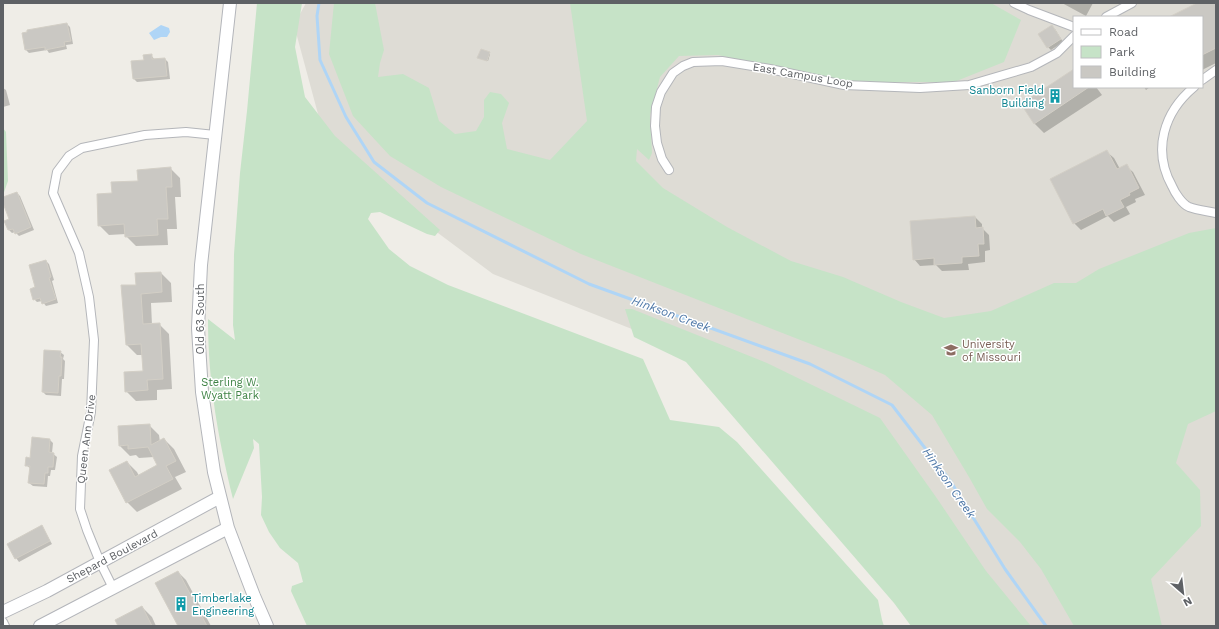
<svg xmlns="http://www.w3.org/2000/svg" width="1219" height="629" font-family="'Work Sans',sans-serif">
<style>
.education{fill:#dedcd5;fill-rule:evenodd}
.green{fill:#c6e3c7}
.water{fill:#afd5f6}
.shadow{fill:#0003}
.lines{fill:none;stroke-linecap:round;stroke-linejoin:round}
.stream{stroke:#afd5f6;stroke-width:3}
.building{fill:#cac8c3;stroke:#d3cfc6}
.street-casing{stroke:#b4b6ba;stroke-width:10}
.secondary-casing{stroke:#b3b5ba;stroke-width:14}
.street{stroke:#fff;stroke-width:8}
.secondary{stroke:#fff;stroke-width:12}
.labels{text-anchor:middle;stroke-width:3;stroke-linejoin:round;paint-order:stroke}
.street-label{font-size:11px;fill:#5e6165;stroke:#fff}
.culture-label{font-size:11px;fill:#0d838f;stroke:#fff;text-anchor:end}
.education-label{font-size:11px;fill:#785e54;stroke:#fff;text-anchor:start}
.park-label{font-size:11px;fill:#3f8345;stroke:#fff}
.water-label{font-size:12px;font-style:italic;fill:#4d77a7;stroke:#fff}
</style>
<rect width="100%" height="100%" fill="#efede7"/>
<path class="education" d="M306,3H1216V626H1001L877,426L493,274L328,151L294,25ZM1074,17H1202V87H1074Z"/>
<path class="green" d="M257,3H302L295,47L305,97L335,136L440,230L435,236L427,234L380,212L371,213L368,219L389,249L410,266L448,285L643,359L670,420L719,427L737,442L878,600L882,620L884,626H307L291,591L292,586L303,582L298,563L280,548L269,532L261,515L262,497L259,444L253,439L254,448L233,499C218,437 208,383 208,319L235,340L233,325L234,254L240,173L247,111Z
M334,3H375L384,50L380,63L378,77L403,74L429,88L439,121L455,134L476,131L484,117V100L490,92L501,94L509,103L502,123L507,149L550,160L587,121L570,3H991L1021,20L1004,62L954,82H845L718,55L679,56L660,77L650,115L652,153L649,160L637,149L636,161L663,188L727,227L791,261L843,277L901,302L944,318L991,311L1054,283H1076L1099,269L1189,233L1216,228V411L1188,424L1176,463L1200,490L1201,526L1151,579L1162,626H1074L1041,569L1020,542L987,509L969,477L932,415L885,375L849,359L581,254L441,187L390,156L353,116L329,54Z
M3,128L6,132L8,181L3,195Z
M625,309H632L767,363L880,418L936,497L986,571L1031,626H911L894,603L686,362L634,337Z"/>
<path class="water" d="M161,25L169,28L170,32L167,37H161L154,40L149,33Z"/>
<path class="shadow" d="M1062,3H1093L1086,16Z
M1200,3H1216V63L1202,70V17H1171Z
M67,24L70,27L73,44L66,45L67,49L49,53L47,50L29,53L26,50Z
M1055,29L1063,42L1051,50L1048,47Z
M489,53L490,54L488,61L478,58Z
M151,55L155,60L165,59L168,62L170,79L137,82L134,79L145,61Z
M1074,70V87H1096L1102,95L1044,133L1034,123Z
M1144,87H1150L1146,90Z
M3,88L6,90L10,105L3,107Z
M1107,152L1114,158L1120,169L1126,166L1133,172L1145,195L1135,199L1136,202L1126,207L1130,214L1114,222L1108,216L1081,230L1074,223Z
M170,168L180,178L181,197H175L177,229H167L168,245L136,246L126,236V234L109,235L99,225L113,194Z
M17,193L20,196L34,230L19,236L15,232L12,233L9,230L11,220L3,201V198Z
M975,217L982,224V228L989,235L990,250L985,251V262L968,264L969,270L942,271L936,265L920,266L914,259Z
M46,261L49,264L54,280L52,281L58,303L46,306L42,301L37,302L34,299Z
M161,273L171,283L172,302L151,303L152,325L159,324L169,334L172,389L157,390V400L136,401L126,391L144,372L143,355H137L127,345L137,285Z
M60,352L64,355L63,359L65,361L64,379H62L61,396L46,395L43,392Z
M149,425L159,435L160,442L164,439L174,449L186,472L175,477L182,489L137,512L127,502V462L137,472L139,476L158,466L154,457L139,458L136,455L130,456L120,446Z
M50,440L53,443L52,453L57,457L55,470H51L50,476H48L47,487L33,486L29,483L31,469L26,465Z
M41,527L44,530L52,544L19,562L16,558Z
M178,572L186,580L211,626H179Z
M142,607L152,617L156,626H119Z"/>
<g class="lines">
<path class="stream" d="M319,3L317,16L320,60L346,117L374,162L427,203L589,284L810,364L892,405L951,482L1005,569L1046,626"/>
</g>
<path class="building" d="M1197,3H1216V48L1202,55V17H1169Z
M67,23L71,41L64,42L65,46L45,50V47L25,50L22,33L27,32V30Z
M1052,25L1061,39L1047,48L1038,34Z
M481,49L490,52L487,61L477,58Z
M152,54V59L165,58L167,76L133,79L131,61L144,60L143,55Z
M1074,69V87H1089L1034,124L1021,104Z
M1107,150L1117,169L1127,164L1139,188L1129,193L1130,195L1120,200L1124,207L1106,216L1103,209L1073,224L1050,179Z
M171,167L172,187H166L168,219H157L158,235L125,237L124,224L98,226L97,194L112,193L111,182L138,181L137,170Z
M17,192L31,227L15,234L13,229L8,230L4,221L9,219L3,203V197Z
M975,216L976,228L983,227L984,244H978L979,256L962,257V263L934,265V258L913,260L910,221Z
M46,260L51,277L49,278L56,299L42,304L40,298L33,300L30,289L35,287L29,265Z
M161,272L162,292L141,294L143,324L160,323L163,379L147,380L148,390L125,392L124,372L143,371L141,344L126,345L121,285H136L135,273Z
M44,350L61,351L60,357H62L61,376H59L58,393L42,392Z
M150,424L151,445L164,438L176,461L166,466L173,479L126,503L109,470L127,461L135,477L157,465L148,447L128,449V445L119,446L118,426Z
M32,437L50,439L49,452L54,453L53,467H48V473H45L44,484L28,483L30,466H25L26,457L30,458Z
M42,525L50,541L15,559L7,544Z
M178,571L207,626H178L155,583Z
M142,606L152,626H118L115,620Z"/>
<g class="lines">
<defs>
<path id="street" d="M1014,3L1029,10L1074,27
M1106,17L1132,3
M1202,80L1216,70
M1194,87C1164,112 1152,150 1172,186C1175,193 1182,204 1189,207C1197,210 1207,211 1216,213
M669,170L662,159L657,143L655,126L656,107L661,92L673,73L683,66L693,62L722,61L770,69L844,85L920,88L969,85L1031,67L1057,53L1074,36
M113,588L100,562L87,530L80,509L82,456L91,412L94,340L89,297L79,253L53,193L57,172L69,156L82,148L145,135L186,132L215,135
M3,622L5,626"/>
<path id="secondary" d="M230,3L201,265L198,328L202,392L214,472L228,528L254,596L267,626
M3,612L47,591L220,497
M40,626L228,528"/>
</defs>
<use href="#street" class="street-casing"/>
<use href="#secondary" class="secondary-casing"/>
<use href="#street" class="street"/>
<use href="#secondary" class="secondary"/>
</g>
<defs>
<symbol id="building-bare" viewBox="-9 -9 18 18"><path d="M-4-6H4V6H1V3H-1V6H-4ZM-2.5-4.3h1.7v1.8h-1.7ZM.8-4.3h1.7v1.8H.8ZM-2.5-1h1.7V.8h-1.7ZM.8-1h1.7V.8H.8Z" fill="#0f9aa8" stroke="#fff" stroke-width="2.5" paint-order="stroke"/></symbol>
<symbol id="university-bare" viewBox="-9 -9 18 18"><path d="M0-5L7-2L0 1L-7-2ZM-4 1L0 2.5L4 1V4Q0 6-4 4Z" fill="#8d6e63" stroke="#fff" stroke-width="2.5" paint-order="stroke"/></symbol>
</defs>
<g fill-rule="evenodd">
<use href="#building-bare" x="1045" y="86" width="20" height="20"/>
<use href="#university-bare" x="941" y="340" width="20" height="20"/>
<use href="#building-bare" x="171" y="594" width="20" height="20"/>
</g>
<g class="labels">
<g class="street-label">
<text transform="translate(803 75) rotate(10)" y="4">East Campus Loop</text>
<text transform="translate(200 319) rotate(-90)" y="4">Old 63 South</text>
<text transform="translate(86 439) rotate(-83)" y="4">Queen Ann Drive</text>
<text transform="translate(112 556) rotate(-28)" y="4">Shepard Boulevard</text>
</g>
<g class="culture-label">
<text x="1044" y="94">Sanborn Field<tspan x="1044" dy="13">Building</tspan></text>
<text x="192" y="602" text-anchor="start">Timberlake<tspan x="192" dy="13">Engineering</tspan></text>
</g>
<g class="education-label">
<text x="962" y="348">University<tspan x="962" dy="13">of Missouri</tspan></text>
</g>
<g class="park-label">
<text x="230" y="386">Sterling W.<tspan x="230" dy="13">Wyatt Park</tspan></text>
</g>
<g class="water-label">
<text transform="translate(671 314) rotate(20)" y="4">Hinkson Creek</text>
<text transform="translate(949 483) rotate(55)" y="4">Hinkson Creek</text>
</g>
</g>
<rect width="1219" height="629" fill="none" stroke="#5e6165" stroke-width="8"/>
<rect x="1073" y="16" width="130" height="72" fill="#ffffff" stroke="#bfc0c1"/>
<rect x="1081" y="29" width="20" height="6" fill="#ffffff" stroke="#bfc0c1"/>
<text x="1109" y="36" font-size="12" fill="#5e6165">Road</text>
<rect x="1081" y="46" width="20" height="12" fill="#c6e3c7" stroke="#bfc0c1"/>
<text x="1109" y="56" font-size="12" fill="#5e6165">Park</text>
<rect x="1081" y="66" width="20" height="12" fill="#cac8c3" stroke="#bfc0c1"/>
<text x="1109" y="76" font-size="12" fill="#5e6165">Building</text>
<g transform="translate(1183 593) rotate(152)" stroke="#ffffff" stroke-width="3" paint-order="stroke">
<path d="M0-3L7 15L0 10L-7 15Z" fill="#5e6165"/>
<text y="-6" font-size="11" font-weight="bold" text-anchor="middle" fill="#5e6165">N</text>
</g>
</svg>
